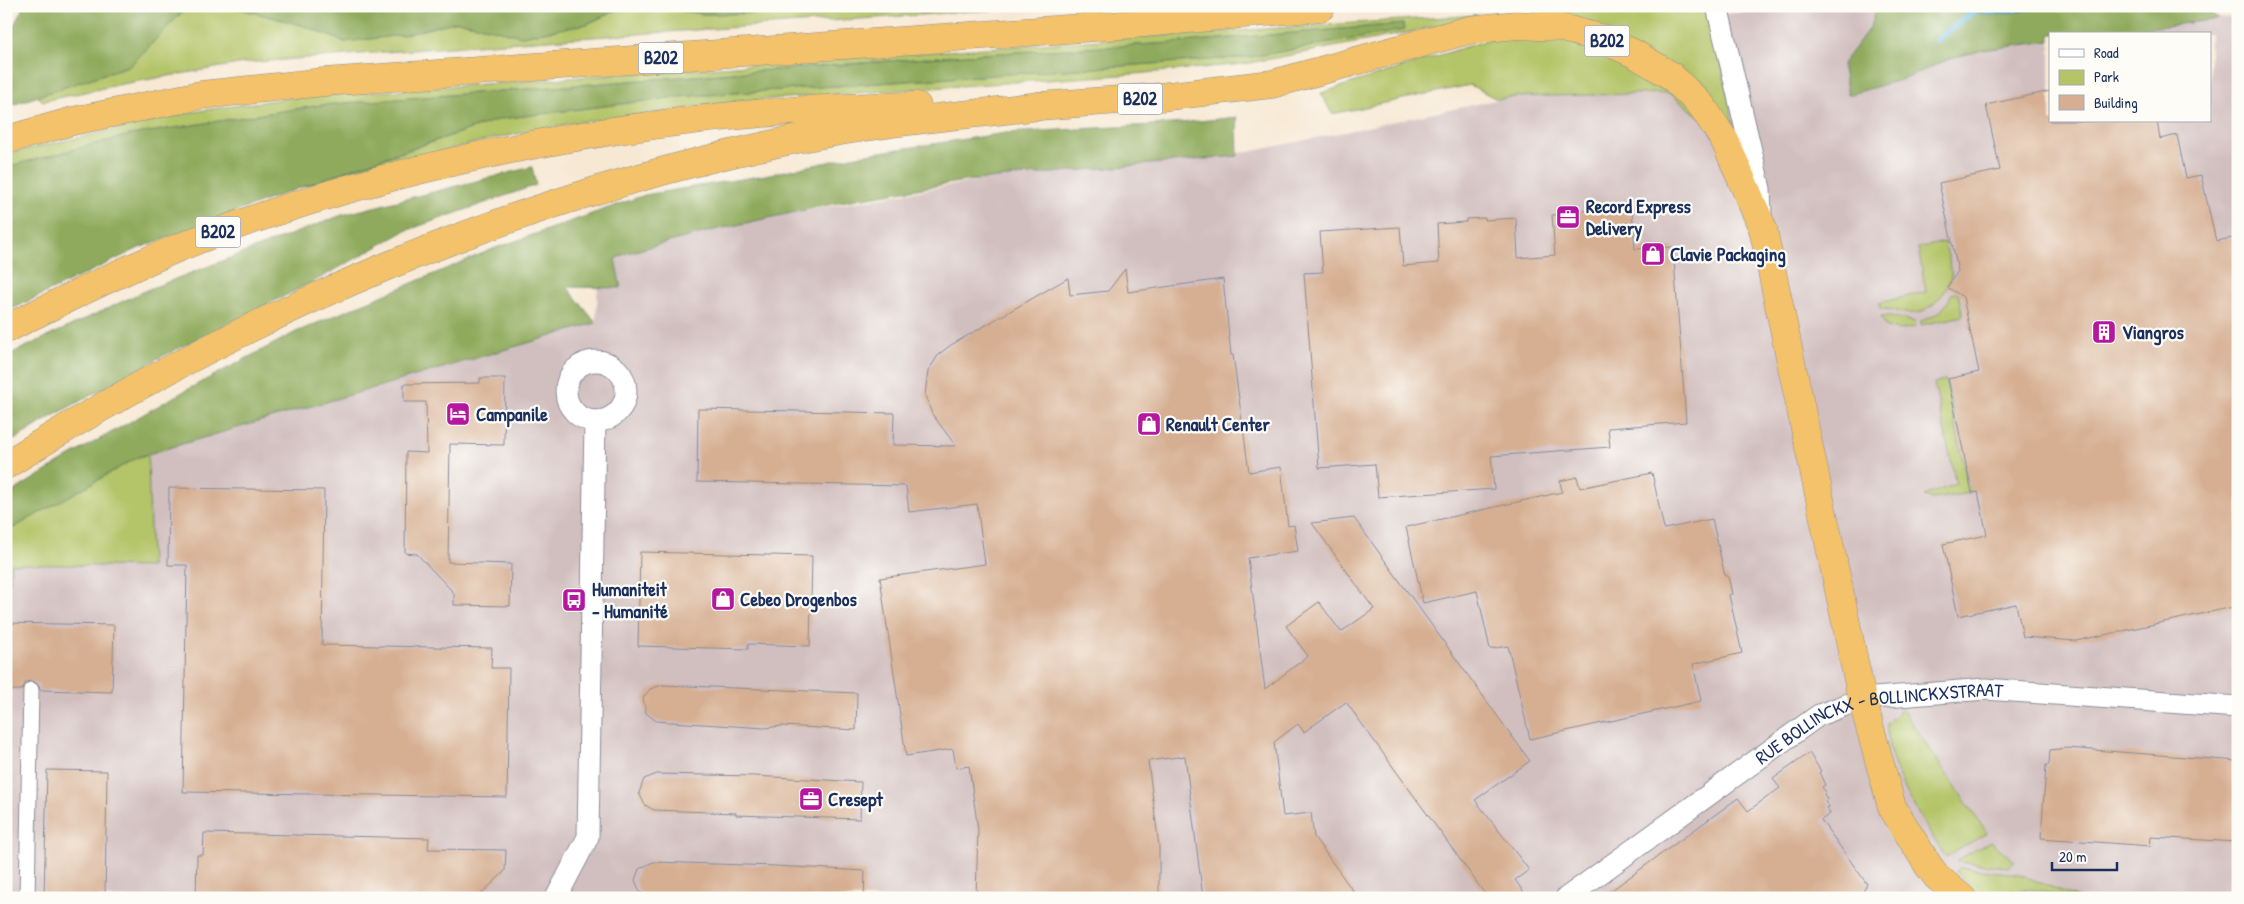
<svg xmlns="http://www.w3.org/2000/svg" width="2244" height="904" font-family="'Patrick Hand',sans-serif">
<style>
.industrial{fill:#d1bfbf}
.green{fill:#b4c467;stroke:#687a62}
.forest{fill:#8faa5c;stroke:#556c5d}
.water{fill:#6bb9e5;stroke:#4374a2}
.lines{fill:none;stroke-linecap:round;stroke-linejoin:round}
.stream{stroke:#6bb9e5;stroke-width:6}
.building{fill:#d6af92}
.pedestrian-casing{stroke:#898c98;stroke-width:17}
.minor-casing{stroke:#898c98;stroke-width:23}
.trunk-casing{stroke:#898c98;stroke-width:29}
.motorway-casing{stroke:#898c98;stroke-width:29}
.pedestrian{stroke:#fff;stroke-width:15}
.minor{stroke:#fff;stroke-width:21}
.trunk{stroke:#f3c26a;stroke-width:28}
.motorway{stroke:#f3c26a;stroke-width:28}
.labels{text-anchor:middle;stroke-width:4.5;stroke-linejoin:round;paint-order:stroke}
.shield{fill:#fdfcf7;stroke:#5f6c8c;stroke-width:1}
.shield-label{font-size:18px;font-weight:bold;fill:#1b2f5e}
.poi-label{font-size:19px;font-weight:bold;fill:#1b2f5e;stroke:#fdfcf7;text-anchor:start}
.street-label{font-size:19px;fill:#1b2f5e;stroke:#fdfcf7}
</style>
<rect width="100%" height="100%" fill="#fdfcf7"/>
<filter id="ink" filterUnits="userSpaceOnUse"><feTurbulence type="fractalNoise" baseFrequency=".02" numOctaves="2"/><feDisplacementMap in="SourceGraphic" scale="10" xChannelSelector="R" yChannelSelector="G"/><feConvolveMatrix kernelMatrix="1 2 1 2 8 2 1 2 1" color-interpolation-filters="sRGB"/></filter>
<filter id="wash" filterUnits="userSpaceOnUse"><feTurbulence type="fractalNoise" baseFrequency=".0096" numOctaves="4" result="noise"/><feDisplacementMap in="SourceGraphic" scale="20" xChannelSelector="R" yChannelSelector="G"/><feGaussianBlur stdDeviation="1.12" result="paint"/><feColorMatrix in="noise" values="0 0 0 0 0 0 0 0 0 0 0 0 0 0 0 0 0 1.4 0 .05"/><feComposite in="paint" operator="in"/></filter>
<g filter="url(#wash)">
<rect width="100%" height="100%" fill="#f7e8d3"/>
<path class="industrial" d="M1765,6H1874L1875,11L1870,27L1842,64L1849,95L1907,78L1951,58L1983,50L2050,41V121H2210V34H2105L2238,16V898H6V532L138,457L596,323L600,247L1090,161L1249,152L1510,97L1669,93L1738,143L1713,16L1763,9Z"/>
<path class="green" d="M188,6H228L251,11L302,25L345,42L402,35L458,21L522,36L587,24L625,6H651L702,14L806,13L913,6H1052L489,44L244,63L122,84L43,101L37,96L131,65Z
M1710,6L1738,146L1669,93L1510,97L1497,99L1470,85L1332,114L1321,93L1487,40L1548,38L1555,7Z
M1478,15L1417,31L1244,64L1134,74L743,101L574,123L487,140L291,190L500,119L677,97L1251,57L1404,29L1403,24L1172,43L966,55L321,105L130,135L6,167V154L197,111L289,98L1125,38Z
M1944,242C1946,251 1953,268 1951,276C1948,292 1930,312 1915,313C1903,315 1893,308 1880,309L1879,303L1926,292L1918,248Z
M1958,293L1963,316L1921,325V321C1936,316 1946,310 1951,294Z
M1890,316L1915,322L1916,327L1898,330L1886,327L1881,317Z
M1946,380L1970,493L1933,499L1924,496L1956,484L1934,383Z
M148,455L151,567L11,564L10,583L6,582V532L138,457Z
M1902,709L1987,833L1946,857C1924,825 1883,762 1887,723Z
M1991,841L2015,862L2009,867L1958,862L1957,860Z
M1960,868L2019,874L2078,898C2062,898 2049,892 2035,890C2016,888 1997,891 1979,896L1956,871Z"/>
<path class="forest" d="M24,6H188L131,65L6,107V40Z
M228,6H625L587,24L522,36L458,21L402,35L345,42L302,25Z
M651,6H913L806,13L702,14Z
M2058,6H2204L2218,19L2105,34H2050V41L1983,50L1951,58L1907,78L1848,95L1842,64L1870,27L1875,11L1946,7L1991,15Z
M1403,24L1404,30L1251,57L677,97L500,119L359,166L139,248L6,312V167L130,135L321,105L966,55L1172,43Z
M1237,117L1238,156L964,181L851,200L718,229L627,253L615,259L621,288L567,287L596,323L138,457L6,532V496L70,456L179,394L296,332L493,249L645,195L765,175L867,154L1005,133L1171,124Z
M532,167L536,185L405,231L317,280L161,357L51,417L6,445V356L149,289L342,215Z"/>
<path class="water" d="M1874,6H2058L1991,15L1946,7L1875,11Z"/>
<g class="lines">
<path class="stream" d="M1937,40L1981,6"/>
</g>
<g id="blocks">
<path class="building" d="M2050,91V121H2157L2160,139L2177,135L2186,178L2201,175L2216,241L2238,237V606L2076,641L2023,637L2016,604L1958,616L1943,544L1987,535L1978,492L1972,493L1948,379L1979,372L1963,297L1947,287L1958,271L1939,183L2000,170L1986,105Z
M1601,209V212L1632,209L1635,249L1673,247L1686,422L1608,428L1610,447L1491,456L1494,489L1378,497L1375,464L1319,468L1304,273L1323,272L1320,232L1400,227L1403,266L1439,263L1437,224L1466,222V219L1485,218V220L1516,218L1518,258L1555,255L1552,215L1582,213V211Z
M1125,269L1128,292L1223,279L1231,355H1233L1249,472L1281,467L1288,526L1294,525L1298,551L1248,558L1265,689L1308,656L1286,626L1319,602L1341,632L1374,609L1312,523L1354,518L1530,761L1475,800L1529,870L1515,880L1528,898H1488L1346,702L1304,732L1298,724L1274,742L1283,816L1311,813L1314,837L1358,898H1203L1185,756L1148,761L1159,847V898H976L978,830L969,766L956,768L953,749L906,756L880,578L985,564L977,504L909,512L906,486L697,482L698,409L894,413L893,445L956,446L932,414L925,395L928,371L939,354L951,345L1068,278L1070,295L1108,291Z
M480,378H505L504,445L450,444L448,562L511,564L510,606L454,605V593L417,554L405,553L406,452L427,453L426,402H404V384L480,383Z
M1652,473L1664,529L1712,519L1725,576H1728L1732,594L1729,595L1742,653L1693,664L1701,701L1530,739L1508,646L1490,649L1477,591L1423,603L1406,527L1562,492L1560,481L1577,477L1580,488Z
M169,488L324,490L322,645L492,648L491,668H509L507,797L183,792L187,565H168Z
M640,552L812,556L810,646L748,644V649L638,646Z
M6,623L114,625L112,692L40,690L39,685L32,681L26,682L22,690H6Z
M662,685L857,693L856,730L782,726L765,728L656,721L646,713L643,698L650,689Z
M2067,748L2238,761V842L2151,837L2150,846L2041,838L2046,765H2049L2050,750Z
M1809,753L1821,771L1819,772L1825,785L1822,787L1826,792L1824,794L1827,799L1825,801L1829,807L1827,808L1830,814L1821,820L1867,884L1860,898H1601L1738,798L1748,811L1780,788L1773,779Z
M47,770L107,771L105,898H44Z
M657,774L754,776L861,782L860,819L736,815V813L654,810L645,805L639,793L644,779Z
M204,833L429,838L428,849L506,850L505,871L477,898H196L197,855H203Z
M653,862L776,866L865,871L864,898H649L640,892L635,880L639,869Z"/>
</g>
</g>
<g filter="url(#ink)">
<use href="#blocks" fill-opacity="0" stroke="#898c98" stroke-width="1"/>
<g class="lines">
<defs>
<path id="pedestrian" d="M27,898L31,690"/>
<g id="minor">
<path d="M1717,6L1760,189L1761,213"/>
<circle cx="596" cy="391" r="30"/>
<path d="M556,898L588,837L595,421"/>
<path id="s1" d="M1566,898L1819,715L1862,699L1985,689L2238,707"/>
</g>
<path id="trunk" d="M1039,106L1160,97L1272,84L1469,30L1516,25L1558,27L1600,38L1635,54L1670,75L1702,106L1725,141L1763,229L1862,699L1892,807L1928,865L1937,877L1962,898"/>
<path id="motorway" d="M6,140L73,121L201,95L324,82L1110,26L1321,7
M6,329C75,294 146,259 218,232C435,151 686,108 917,106
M6,465C249,311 520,195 802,138C880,122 960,116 1039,106"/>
</defs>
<use href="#pedestrian" class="pedestrian-casing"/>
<use href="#minor" class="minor-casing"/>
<use href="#trunk" class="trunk-casing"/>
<use href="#motorway" class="motorway-casing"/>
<use href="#pedestrian" class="pedestrian"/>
<use href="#minor" class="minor"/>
<use href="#trunk" class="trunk"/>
<use href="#motorway" class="motorway"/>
</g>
</g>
<defs>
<symbol id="office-square" viewBox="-11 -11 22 22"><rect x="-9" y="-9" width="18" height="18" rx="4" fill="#b5179e" stroke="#fdfcf7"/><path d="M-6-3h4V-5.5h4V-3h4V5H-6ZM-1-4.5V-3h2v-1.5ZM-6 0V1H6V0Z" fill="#fff"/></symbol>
<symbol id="shop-square" viewBox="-11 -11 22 22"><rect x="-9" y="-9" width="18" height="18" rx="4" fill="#b5179e" stroke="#fdfcf7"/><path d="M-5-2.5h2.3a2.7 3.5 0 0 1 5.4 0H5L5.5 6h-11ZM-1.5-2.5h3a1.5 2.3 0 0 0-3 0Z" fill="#fff"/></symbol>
<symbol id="building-square" viewBox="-11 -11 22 22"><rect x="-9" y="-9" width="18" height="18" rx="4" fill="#b5179e" stroke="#fdfcf7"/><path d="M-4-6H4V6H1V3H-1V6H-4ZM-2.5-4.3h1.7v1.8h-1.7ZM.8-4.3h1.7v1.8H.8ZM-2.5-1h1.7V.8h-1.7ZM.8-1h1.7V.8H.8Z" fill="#fff"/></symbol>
<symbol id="hotel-square" viewBox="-11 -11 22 22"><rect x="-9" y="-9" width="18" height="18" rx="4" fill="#b5179e" stroke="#fdfcf7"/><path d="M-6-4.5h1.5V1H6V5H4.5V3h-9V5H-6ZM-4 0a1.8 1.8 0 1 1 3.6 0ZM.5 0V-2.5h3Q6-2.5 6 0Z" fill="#fff"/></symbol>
<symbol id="bus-square" viewBox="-11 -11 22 22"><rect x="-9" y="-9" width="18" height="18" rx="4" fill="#b5179e" stroke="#fdfcf7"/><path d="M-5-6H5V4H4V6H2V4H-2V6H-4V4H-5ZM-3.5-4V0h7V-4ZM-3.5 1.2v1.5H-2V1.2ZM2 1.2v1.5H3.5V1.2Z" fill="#fff"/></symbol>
</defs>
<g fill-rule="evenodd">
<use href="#office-square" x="1554" y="203" width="28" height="28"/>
<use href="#shop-square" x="1639" y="240" width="28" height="28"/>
<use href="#building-square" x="2090" y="318" width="28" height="28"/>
<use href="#hotel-square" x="444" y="400" width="28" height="28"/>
<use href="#shop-square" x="1135" y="410" width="28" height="28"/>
<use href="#shop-square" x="709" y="585" width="28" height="28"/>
<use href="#bus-square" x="560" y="586" width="28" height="28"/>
<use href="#office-square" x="797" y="785" width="28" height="28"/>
</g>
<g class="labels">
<g class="shield">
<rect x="1584.5" y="25.5" width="45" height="31" rx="4"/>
<rect x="638.5" y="42.5" width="45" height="31" rx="4"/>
<rect x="1117.5" y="83.5" width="45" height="31" rx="4"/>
<rect x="195.5" y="216.5" width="45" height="31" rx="4"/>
</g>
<g class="shield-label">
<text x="1607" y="47">B202</text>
<text x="661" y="64">B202</text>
<text x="1140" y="105">B202</text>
<text x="218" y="238">B202</text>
</g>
<g class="poi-label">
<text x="1586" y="213">Record Express<tspan x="1586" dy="22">Delivery</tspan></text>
<text x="1670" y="261">Clavie Packaging</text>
<text x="2122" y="339">Viangros</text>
<text x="476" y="421">Campanile</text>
<text x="1166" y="431">Renault Center</text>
<text x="592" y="596">Humaniteit<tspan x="592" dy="22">- Humanité</tspan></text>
<text x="740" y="606">Cebeo Drogenbos</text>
<text x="828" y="806">Cresept</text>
</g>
<g class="street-label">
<text dy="7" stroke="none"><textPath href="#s1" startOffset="368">RUE BOLLINCKX - BOLLINCKXSTRAAT</textPath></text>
</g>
</g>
<rect width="2244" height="904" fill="none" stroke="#fdfcf7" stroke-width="25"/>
<rect x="2049" y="32" width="162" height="90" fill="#fdfcf7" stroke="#a3aaba"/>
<rect x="2059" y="49" width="25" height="8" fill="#ffffff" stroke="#a3aaba"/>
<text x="2094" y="58" font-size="15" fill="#1b2f5e">Road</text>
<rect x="2059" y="70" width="25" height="15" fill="#b4c467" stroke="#a3aaba"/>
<text x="2094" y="82" font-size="15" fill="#1b2f5e">Park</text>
<rect x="2059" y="95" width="25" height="15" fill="#d6af92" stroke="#a3aaba"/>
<text x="2094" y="108" font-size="15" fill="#1b2f5e">Building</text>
<path d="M2052 862v8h65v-8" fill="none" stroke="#1b2f5e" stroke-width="2.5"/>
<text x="2059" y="862" font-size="15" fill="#1b2f5e" stroke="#fdfcf7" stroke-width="4" paint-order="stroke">20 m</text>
</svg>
